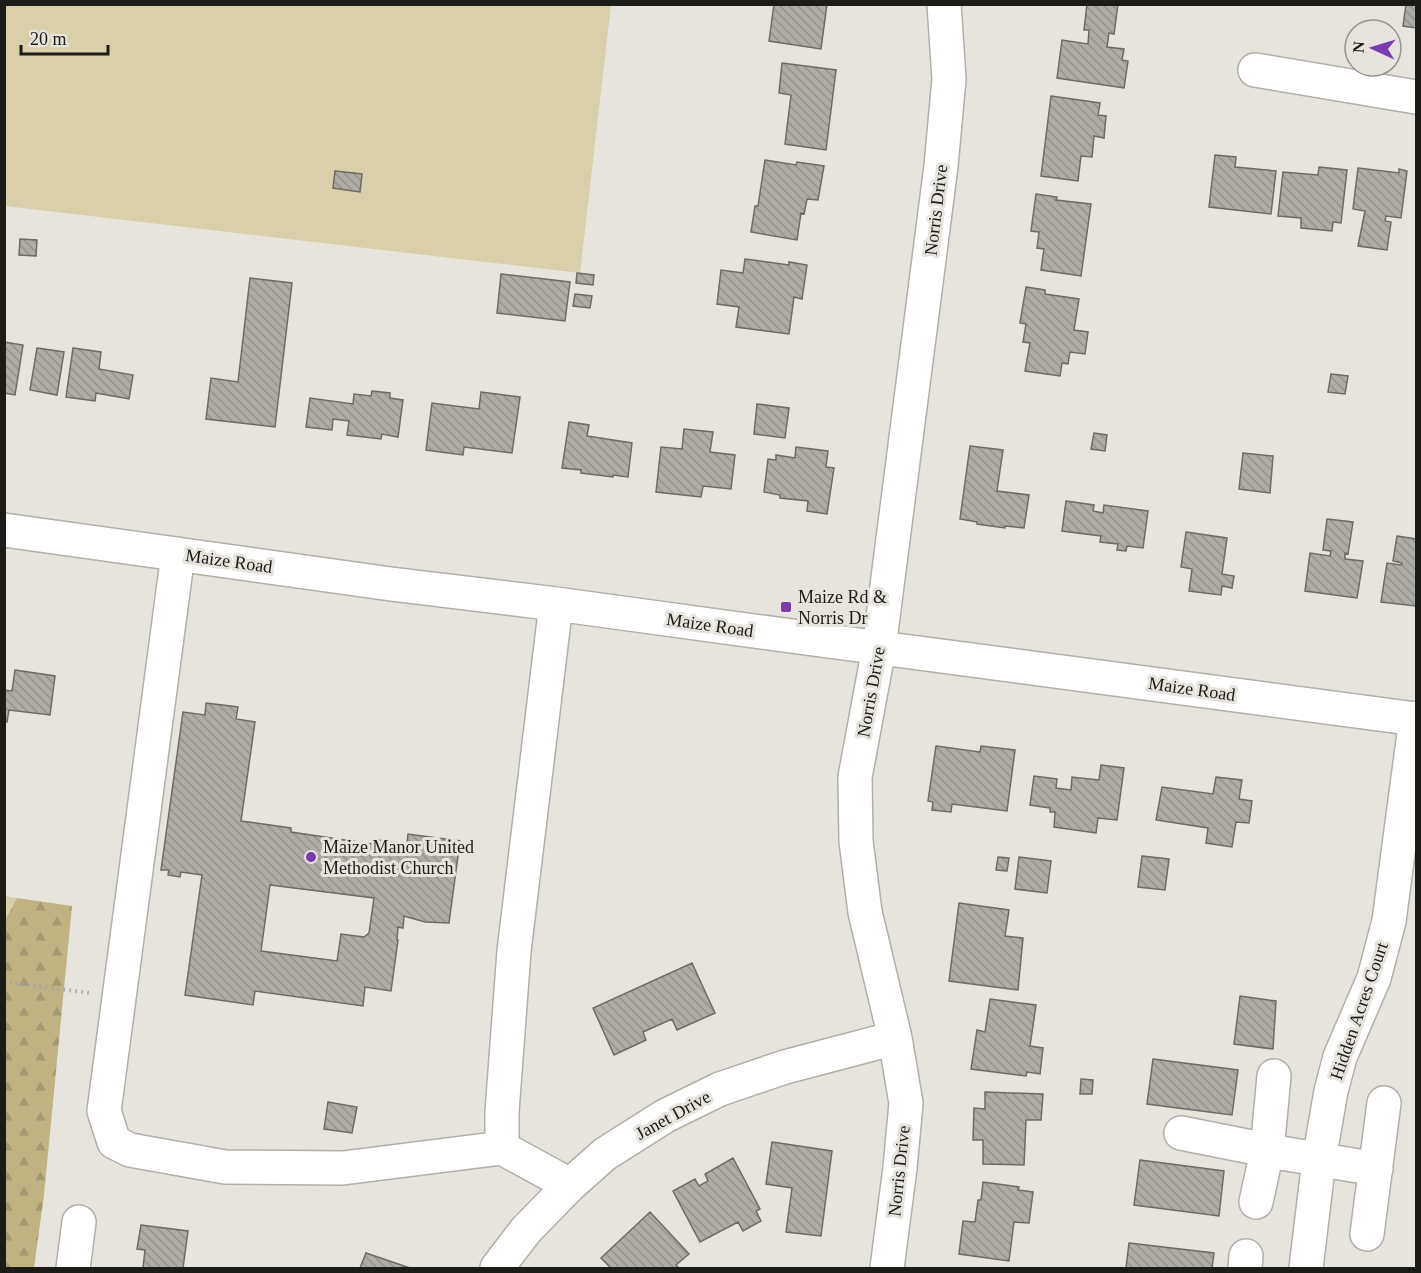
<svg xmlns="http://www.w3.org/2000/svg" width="1421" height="1273" font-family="'Times New Roman',serif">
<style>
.grass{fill:#d9cfa8}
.forest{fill:url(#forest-firs)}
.building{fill:url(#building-back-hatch);stroke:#6d6b65;stroke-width:1.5;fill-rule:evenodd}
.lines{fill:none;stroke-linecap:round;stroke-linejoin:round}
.minor-casing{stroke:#b1afa8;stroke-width:36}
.path{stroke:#a6a59f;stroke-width:4;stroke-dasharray:1.5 4.5;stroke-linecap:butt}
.minor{stroke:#fff;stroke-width:33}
.poi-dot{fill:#7a3bb0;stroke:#e6e4dd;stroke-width:2}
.labels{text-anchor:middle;stroke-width:6;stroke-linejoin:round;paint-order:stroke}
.street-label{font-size:18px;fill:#1b1b18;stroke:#e6e4dd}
.poi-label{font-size:18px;fill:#1b1b18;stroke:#e6e4dd;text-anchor:start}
</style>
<defs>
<pattern id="forest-firs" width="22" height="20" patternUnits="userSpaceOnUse" patternTransform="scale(1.5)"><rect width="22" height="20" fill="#c0b382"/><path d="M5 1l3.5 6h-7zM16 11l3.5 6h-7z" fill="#a49970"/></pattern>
<pattern id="building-back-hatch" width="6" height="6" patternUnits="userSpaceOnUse" patternTransform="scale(1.5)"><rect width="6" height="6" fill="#aeaca5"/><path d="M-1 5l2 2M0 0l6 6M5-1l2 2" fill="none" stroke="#95938d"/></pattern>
</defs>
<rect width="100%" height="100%" fill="#e6e4dd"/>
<path class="grass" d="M5,5H611L580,273L5,206Z
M5,896L17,898L5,920Z"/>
<path class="forest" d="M17,898L72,906L44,1195L34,1268H4L6,970L4,963L5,920Z"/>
<path class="building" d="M774,4H827L821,49L769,41Z
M1087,4H1118L1114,34L1109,33L1107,47L1124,49L1122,60L1128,61L1124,88L1057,78L1062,40L1088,44L1089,30H1084Z
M1406,4H1416V28L1403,26Z
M782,63L836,70L826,150L785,144L791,95L779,93Z
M1051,96L1100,103L1098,115L1106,116L1104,138L1094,136L1092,157L1081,156L1078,181L1041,176Z
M1215,155L1236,157L1235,167L1276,171L1271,214L1209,207Z
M765,160L796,165L797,162L824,166L818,200L807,199L804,214L801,213L797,240L751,232L755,206H758Z
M1319,167L1347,170L1341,223L1333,222L1332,231L1301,228V218L1278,216L1283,172L1318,175Z
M1358,168L1399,173V169L1407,171L1401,218L1386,216L1385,221L1391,222L1387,250L1358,246L1365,211L1353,209Z
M335,171L362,174L360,192L333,188Z
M1036,194L1057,197L1056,200L1091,204L1081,276L1041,270L1044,249L1037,248L1039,232L1031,231Z
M20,239L37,240L36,256L19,255Z
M745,259L789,265V262L807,265L802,299L794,297L789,334L736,327L739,307L717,304L721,270L743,273Z
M577,273L594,275L593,285L576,283Z
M501,274L570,282L565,321L497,313Z
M250,278L292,283L275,427L206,419L211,378L238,382Z
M1026,287L1045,290V294L1079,299L1074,330L1088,332L1085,354L1070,352L1068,364L1062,363L1060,376L1025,371L1030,343L1023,342L1026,324L1020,323Z
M575,294L592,296L590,308L573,306Z
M4,342L23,345L15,395L4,393Z
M37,348L64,352L57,395L30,390Z
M73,348L101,352L99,369L133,375L129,399L96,393L95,401L66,397Z
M1331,374L1348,376L1345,394L1328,392Z
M372,391L390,393V398L403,400L398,437L382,434L381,439L347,435L349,421L333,419L332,430L306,427L310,398L353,404L354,394L371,396Z
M481,392L520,397L512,453L464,447L463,455L426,450L432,403L479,409Z
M757,404L789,408L785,438L754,434Z
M569,422L589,425L587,436L632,443L628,477L613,475V477L581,473V470L562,468Z
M684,429L713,432L710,452L735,455L731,489L703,486L701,497L656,492L661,447L682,449Z
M1094,433L1107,435L1105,451L1091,449Z
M970,446L1003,450L997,491L1029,495L1024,528L1005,526V528L977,524V522L960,519Z
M796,447L828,451L826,467L834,468L827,514L807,511L808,501L780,498V495L764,492L768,459L776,460V455L795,458Z
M1243,453L1273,456L1270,493L1239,489Z
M1066,501L1094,505L1093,511L1103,513L1104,505L1148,511L1143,548L1127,546L1126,551L1117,550L1118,544L1100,542L1101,536L1062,531Z
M1327,519L1353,522L1348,554L1345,553V559L1363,561L1357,598L1305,591L1310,553L1330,556L1331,551L1323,550Z
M1186,532L1227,538L1222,574L1234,576L1232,588L1222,586L1221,595L1189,591L1192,569L1181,567Z
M1397,536L1416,539V606L1381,602L1387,563L1401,565L1402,563L1393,561Z
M15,670L55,676L50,715L9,710L7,722L4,721V690L12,691Z
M206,703L238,707L236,719L255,722L241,821L291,828V832L372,844V839L407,844L408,834L460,841L449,923L425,922L404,916L403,928L398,927L397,940H398L391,991L365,987L363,1006L255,991L253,1005L185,995L202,875L181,872L180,877L168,875L169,870H161L183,712L205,715ZM270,885L374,898L369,933L364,937L341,934L337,961L261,951Z
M936,746L980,752L981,746L1015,750L1007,811L952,804L951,812L932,810L933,802L928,801Z
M1101,765L1124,768L1117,820L1098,818L1096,833L1054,827L1055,812H1050V808L1030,805L1034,776L1057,779L1056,788L1071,790L1072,777L1099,780Z
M1216,777L1242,780L1239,799L1252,801L1249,823L1236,822L1232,847L1206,843L1208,828L1156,820L1162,787L1213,794Z
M1142,856L1169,859L1165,890L1138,887Z
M998,857L1009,858L1007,871L996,870Z
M1019,857L1051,861L1047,893L1015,889Z
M959,903L1009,910L1005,936L1023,938L1018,990L949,981Z
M692,963L715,1013L677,1030L672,1019L643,1032L646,1040L614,1055L593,1008Z
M1240,996L1276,1001L1273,1049L1234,1044Z
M990,999L1036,1005L1030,1046L1043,1048L1040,1074L1027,1072L1026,1076L971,1069L977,1030L985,1032Z
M1153,1059L1238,1070L1232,1115L1147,1104Z
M1081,1079L1093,1080L1092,1094H1080Z
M985,1092L1043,1094L1041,1120H1026L1024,1165L983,1164V1140H973L974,1108L985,1109Z
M328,1102L357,1107L352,1133L324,1129Z
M772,1142L832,1151L821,1236L786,1232L792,1188L766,1184Z
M733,1158L760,1209L756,1211L761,1221L743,1231L738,1222L700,1242L673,1191L695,1179L699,1186L708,1181L705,1174Z
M1140,1160L1224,1171L1219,1216L1134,1205Z
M983,1182L1019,1187L1018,1190L1033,1192L1029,1223L1014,1222L1009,1261L959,1254L963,1221L975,1222L978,1200H981Z
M650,1212L689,1254L676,1265L679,1268H611L601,1258Z
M141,1225L188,1231L183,1268H143L145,1250L137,1249Z
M1129,1243L1214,1253L1212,1268H1126Z
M366,1253L410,1268H360Z"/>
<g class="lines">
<defs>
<path id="minor" d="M1255,70L1416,97
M4,530L391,584L556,604L828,641L1416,719
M178,554L104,1111L114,1142L130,1150L225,1167L343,1168L502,1148L570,1185
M1181,1133L1281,1153L1376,1169
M502,1148V1112L514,951L556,604
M1256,1202L1267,1151L1274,1076
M1367,1234L1384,1103
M73,1268L79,1222
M497,1268L526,1230L570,1185L605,1154L665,1116L720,1089L785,1067L895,1038
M887,1268L900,1168L906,1103L895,1038L865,912L856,841L855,777L879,648L941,166L949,79L944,4
M1245,1268L1246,1256
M1306,1268L1319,1160L1331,1091L1340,1057L1374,978L1389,921L1416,718"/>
</defs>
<use href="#minor" class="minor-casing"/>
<path class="path" d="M4,982L90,993"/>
<use href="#minor" class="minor"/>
</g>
<g class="poi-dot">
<rect x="780" y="601" width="12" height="12" rx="3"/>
<circle cx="311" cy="857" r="6"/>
</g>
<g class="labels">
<g class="street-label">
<text transform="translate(936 210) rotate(-83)" y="6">Norris Drive</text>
<text transform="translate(229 561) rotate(8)" y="6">Maize Road</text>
<text transform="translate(710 625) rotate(8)" y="6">Maize Road</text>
<text transform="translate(1192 689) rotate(8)" y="6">Maize Road</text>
<text transform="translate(871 692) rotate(-80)" y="6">Norris Drive</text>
<text transform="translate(1359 1011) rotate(-71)" y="6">Hidden Acres Court</text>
<text transform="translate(673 1115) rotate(-29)" y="6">Janet Drive</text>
<text transform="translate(899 1171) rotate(-84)" y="6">Norris Drive</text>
</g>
<g class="poi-label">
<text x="798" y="603">Maize Rd &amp;<tspan x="798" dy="21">Norris Dr</tspan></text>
<text x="323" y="853">Maize Manor United<tspan x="323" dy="21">Methodist Church</tspan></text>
</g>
</g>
<rect width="1421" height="1273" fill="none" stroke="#1b1b18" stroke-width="12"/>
<g transform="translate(1373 48) rotate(274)"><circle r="28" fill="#e6e4dd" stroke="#95948e" stroke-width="1.5"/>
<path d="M0-4.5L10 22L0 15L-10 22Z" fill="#7a3bb0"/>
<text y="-9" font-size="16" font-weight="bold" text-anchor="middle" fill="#1b1b18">N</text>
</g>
<path d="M21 45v9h87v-9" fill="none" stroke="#1b1b18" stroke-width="3"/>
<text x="30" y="45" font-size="18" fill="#1b1b18" stroke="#e6e4dd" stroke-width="4.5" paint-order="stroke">20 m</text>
</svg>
